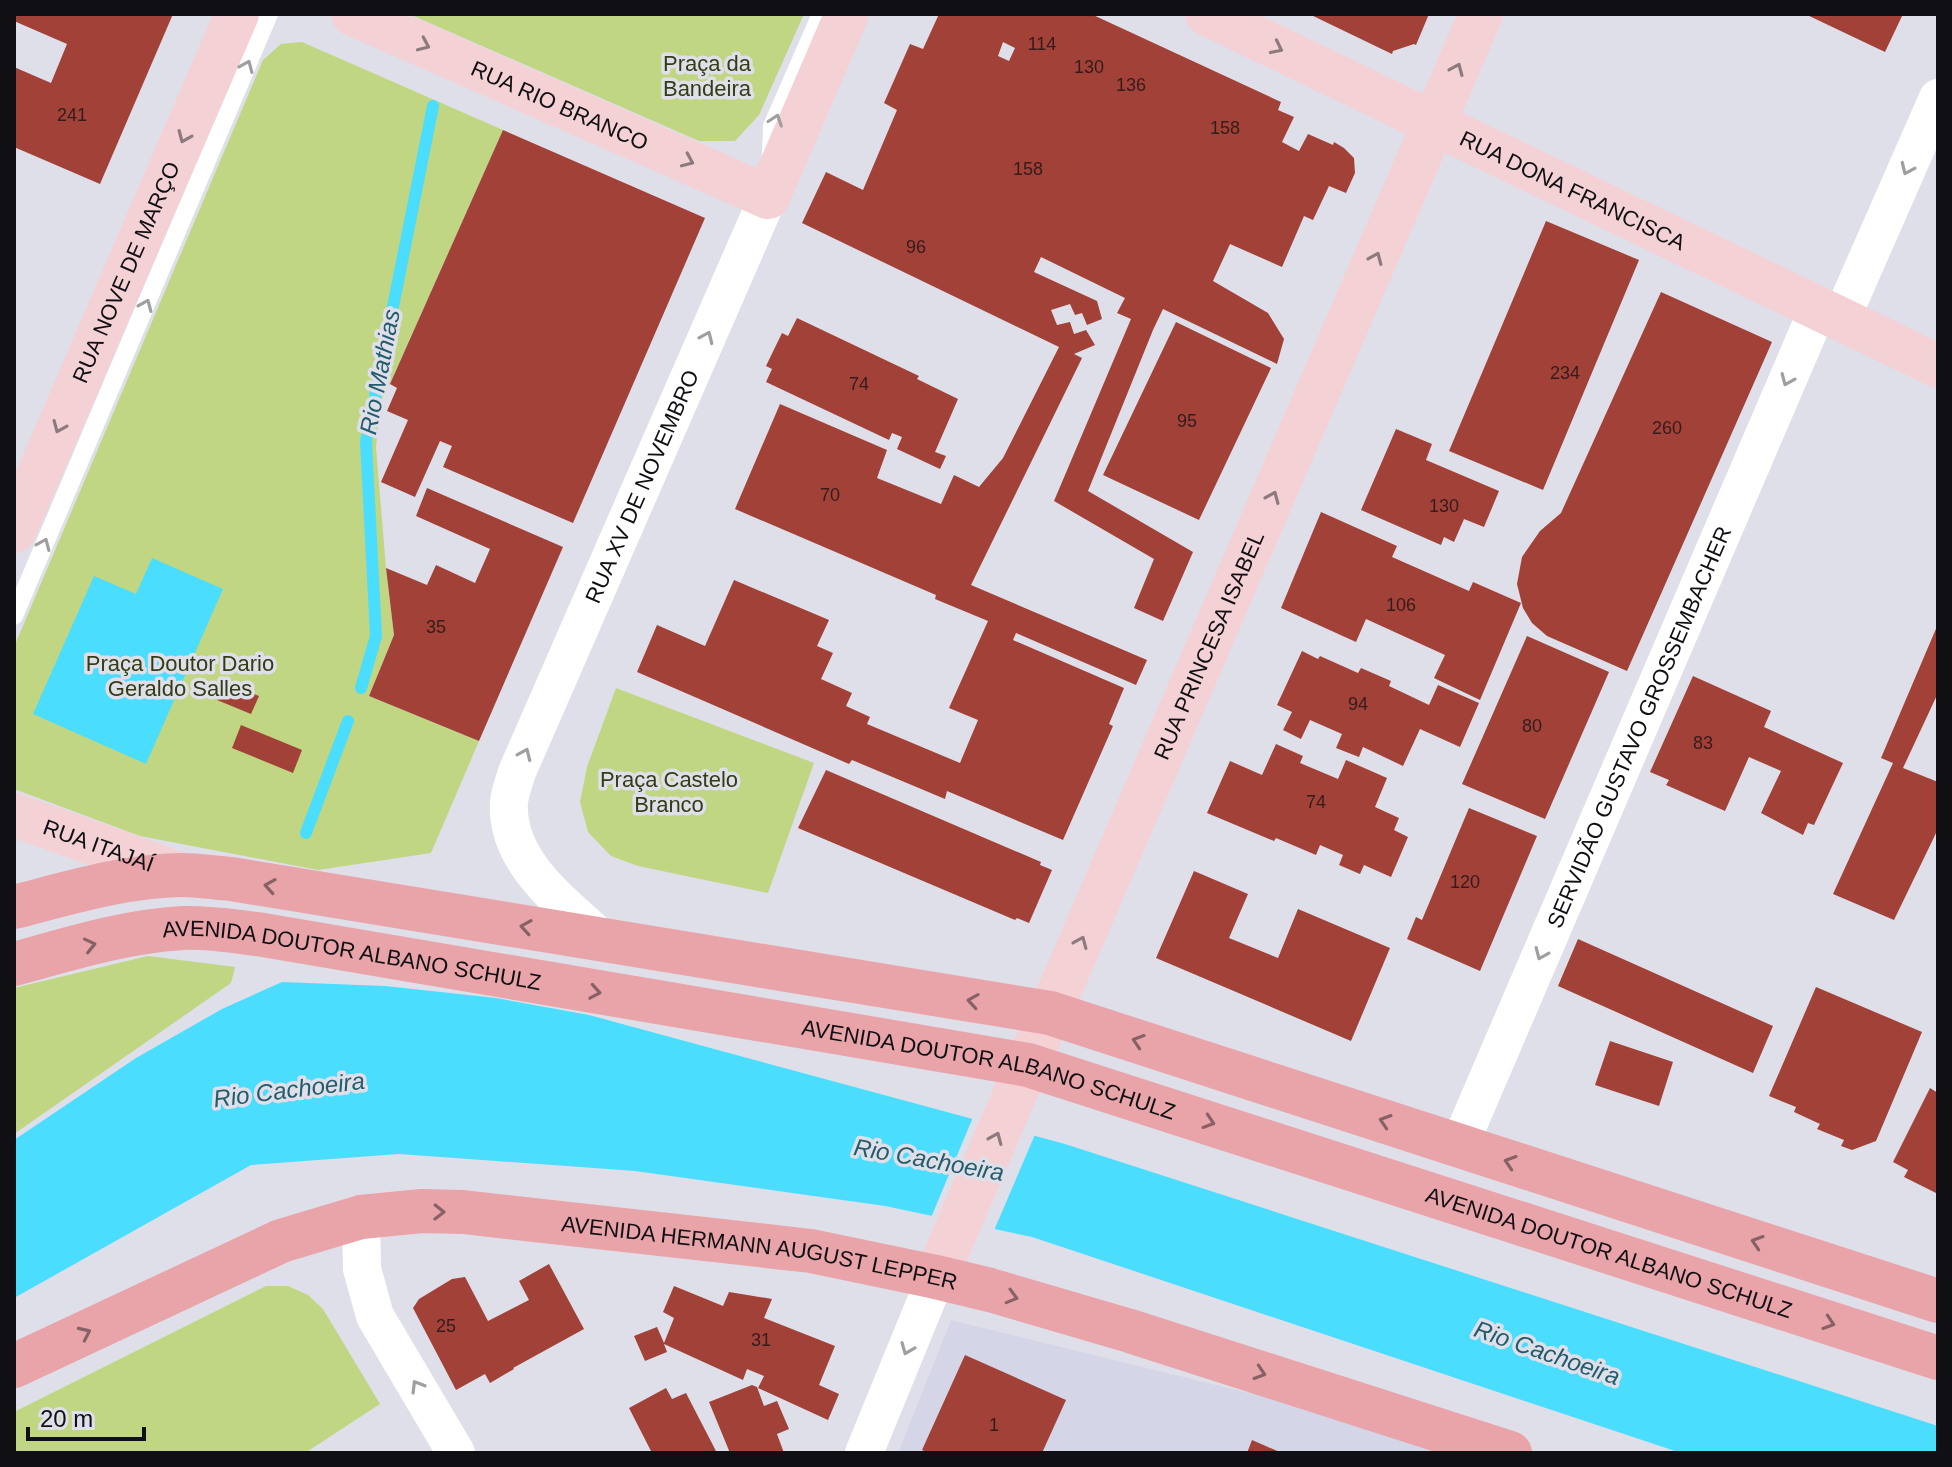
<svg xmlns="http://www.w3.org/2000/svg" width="1952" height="1467" font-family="Arial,sans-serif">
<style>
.built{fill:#d5d5e8}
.green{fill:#c0d682}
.water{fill:#4bddfe}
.pier{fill:#dfdfea}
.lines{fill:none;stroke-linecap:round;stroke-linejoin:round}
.stream{stroke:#4bddfe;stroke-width:12}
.building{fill:#a14137;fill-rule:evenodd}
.lane{stroke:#fff;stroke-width:18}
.street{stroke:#fff;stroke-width:38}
.secondary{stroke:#f4d1d4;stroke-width:44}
.primary{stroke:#e8a4a9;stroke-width:44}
.oneway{stroke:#8d7a7e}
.oneway2{stroke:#9f9fa1}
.oneway3{stroke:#876166}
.labels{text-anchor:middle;stroke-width:7;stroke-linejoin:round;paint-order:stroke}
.number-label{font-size:18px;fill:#341c1d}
.park-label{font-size:22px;fill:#333c13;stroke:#dfdfea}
.street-label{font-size:22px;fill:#101014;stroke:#dfdfea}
.water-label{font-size:24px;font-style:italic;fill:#235d6b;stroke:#dfdfea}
</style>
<rect width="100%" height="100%" fill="#dfdfea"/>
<path class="built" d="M951,1320L1281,1401L1437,1453H898Z"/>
<path class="green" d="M409,14H804L759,115L735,141H699Z
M302,42L503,130L390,384L381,401L376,447L386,568L394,635L369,696L479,741L431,853L318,870L140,836L14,789V647L263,60L281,44Z
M616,688L814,763L768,893L638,866L611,856L588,832L580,802L587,767Z
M148,956L235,967L231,983L14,1134V988Z
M266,1286H288L308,1295L323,1309L380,1404L305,1453H14V1412Z"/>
<path class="water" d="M152,558L223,589L146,764L33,714L94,576L136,594Z
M282,982L385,986L496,998L589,1015L1065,1144L1938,1426V1453H1681L1032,1237L885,1206L635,1171L399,1154L251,1165L14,1298V1140L136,1058L222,1009Z"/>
<path class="pier" d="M974,1115L1036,1132L993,1233L930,1220Z"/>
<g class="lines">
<path class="stream" d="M361,688L376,636L366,442L433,106
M306,833L348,721"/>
</g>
<path class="building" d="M14,14H173L100,184L14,147V67L51,83L67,44L14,21Z
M939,14H1091L1281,102L1278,110L1294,117L1282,142L1299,151L1308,134L1333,145L1334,142L1344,148L1354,158L1355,173L1346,193L1329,186L1313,220L1304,216L1282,267L1230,244L1213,281L1268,313L1284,339L1277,364L1163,309L1153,330L1088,491L1193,552L1163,621L1134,608L1154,559L1054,501L1131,319L1117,313L1125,298L1041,257L1034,272L1097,301L1102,319L1087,325L1082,313L1075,315L1070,304L1051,310L1057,325L1070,322L1074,334L1086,330L1095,345L1074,354L1082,358L971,585L1147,660L1136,685L1016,633L1013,640L1124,688L1109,724L1113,726L1063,840L947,791L945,799L852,760L849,764L637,672L657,625L705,646L734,580L829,620L817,646L833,653L821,679L852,693L846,706L870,717L867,724L960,763L978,720L949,708L988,621L935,599L936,595L735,509L780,404L887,450L877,478L941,504L954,475L979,487L1003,458L1059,347L802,223L826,172L863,190L897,110L884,103L910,44L923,49ZM1003,42L1015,48L1009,61L998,56Z
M1309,14H1429L1416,45L1414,44L1393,51L1392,54Z
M1805,14H1903L1885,52Z
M503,130L705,218L573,523L443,467L452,446L440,441L415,497L381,482L408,420L387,411L397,388L390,384Z
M1546,221L1639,260L1543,490L1449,451Z
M1661,292L1772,342L1627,671L1547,636L1532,623L1523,608L1517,584L1522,557L1540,531L1561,513Z
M797,318L919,376L917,379L958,399L935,452L946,456L940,469L897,449L902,437L892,433L889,440L766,382L772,369L766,366L782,333L788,336Z
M1176,322L1271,368L1199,520L1103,475Z
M1396,429L1432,444L1426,460L1499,491L1484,527L1464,519L1454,542L1444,537L1441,545L1361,510Z
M427,488L563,547L479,741L369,696L394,635L386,568L427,585L436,565L475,583L490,549L416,516Z
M1321,512L1397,546L1392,557L1469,591L1473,582L1521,603L1480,700L1434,678L1445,655L1366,619L1356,642L1281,608Z
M1938,624V693L1903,768L1938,782V829L1894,920L1833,894L1893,763L1881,758Z
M1527,636L1609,672L1545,819L1462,784Z
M1302,651L1318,659L1320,656L1358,673L1361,668L1391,681L1389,686L1429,705L1438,685L1479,703L1460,747L1420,729L1403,766L1363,747L1359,757L1336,748L1342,734L1310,720L1301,739L1283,730L1292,712L1277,705Z
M1693,676L1771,711L1764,727L1843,763L1814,825L1808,823L1803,835L1761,813L1781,771L1749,757L1725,811L1666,785L1669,780L1650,772Z
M224,682L259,696L251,714L217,700Z
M241,725L302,750L293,773L232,748Z
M1276,744L1303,756L1300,763L1338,779L1346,760L1387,778L1375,807L1399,818L1394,830L1408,837L1391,877L1364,865L1360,874L1339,865L1343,855L1320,845L1316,855L1276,838L1274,841L1207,813L1230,761L1262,775Z
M826,770L1041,862L1040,865L1052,870L1029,923L1017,918L1015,920L798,828Z
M1469,808L1537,836L1480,971L1407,939L1416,917L1422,920Z
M1194,871L1248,894L1229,938L1278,958L1298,909L1390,948L1351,1041L1156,958Z
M1578,939L1773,1026L1753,1073L1558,986Z
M1816,987L1922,1032L1876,1141L1852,1150L1841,1146L1844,1140L1817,1129L1820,1124L1794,1112L1796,1107L1769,1096Z
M1610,1041L1673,1062L1659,1106L1595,1085Z
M1930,1088L1938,1093V1194L1904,1177L1908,1170L1893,1162Z
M549,1264L584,1329L513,1368L514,1369L490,1383L485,1374L456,1390L413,1308L419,1299L452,1279L465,1277L488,1321L529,1300L519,1281Z
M674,1286L723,1306L729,1292L772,1299L764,1318L835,1346L819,1385L839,1394L828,1420L758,1388L764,1376L747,1369L743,1380L664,1344L667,1352L645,1361L634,1336L657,1327L664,1343L674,1318L663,1312Z
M965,1355L1066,1400L1042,1453H929L922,1450Z
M752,1385L757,1387L764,1406L777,1401L789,1429L777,1434L784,1453H730L709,1402Z
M666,1388L672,1399L686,1393L717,1453H652L629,1408Z
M1252,1440L1282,1453H1247Z"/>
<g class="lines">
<path class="lane" d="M771,154L772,126L821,14
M14,616L269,14"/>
<g class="street">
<path d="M1841,319L1938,98"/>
<path id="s1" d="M603,940C564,904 505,862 509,802C510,792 514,782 517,772L768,197"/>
<path id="s2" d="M1459,1146L1818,309"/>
<path d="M361,1217L362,1269L375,1316L456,1453"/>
<path d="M864,1453L936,1277"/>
</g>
<g class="secondary">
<path id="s3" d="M353,14L768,197L847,14"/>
<path id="s4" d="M1207,14L1938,366"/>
<path id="s5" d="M14,531L237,14"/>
<path id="s6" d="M14,815L182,875"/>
<path id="s7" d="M936,1277L1481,14"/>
</g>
<g class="primary">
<path d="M14,907C69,893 124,876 181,875C198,875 215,878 231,879L1050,1013L1938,1301"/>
<path id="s8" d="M14,964C69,949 126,931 183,928C208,927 232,931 257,934L1028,1065L1938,1358"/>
<path id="s9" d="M14,1366L281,1241L361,1217L422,1211L463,1212L811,1251L936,1277L990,1290L1130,1331L1510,1453"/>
</g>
</g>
<defs><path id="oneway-chevron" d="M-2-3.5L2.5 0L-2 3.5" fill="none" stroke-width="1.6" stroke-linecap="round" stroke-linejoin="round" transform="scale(2)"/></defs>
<g class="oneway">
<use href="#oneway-chevron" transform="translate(424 45) rotate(24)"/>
<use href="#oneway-chevron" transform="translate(1277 48) rotate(26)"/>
<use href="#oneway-chevron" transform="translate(1457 69) rotate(-67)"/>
<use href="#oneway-chevron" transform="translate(184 137) rotate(113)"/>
<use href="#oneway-chevron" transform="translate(688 161) rotate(24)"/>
<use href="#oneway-chevron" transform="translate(1376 258) rotate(-67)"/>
<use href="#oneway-chevron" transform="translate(59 427) rotate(113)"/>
<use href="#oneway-chevron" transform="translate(1273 497) rotate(-67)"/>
<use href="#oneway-chevron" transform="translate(1081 942) rotate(-67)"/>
<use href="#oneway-chevron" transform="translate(996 1138) rotate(-67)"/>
</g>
<g class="oneway2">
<use href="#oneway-chevron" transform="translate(247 66) rotate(-67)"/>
<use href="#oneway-chevron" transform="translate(776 120) rotate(-71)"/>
<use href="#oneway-chevron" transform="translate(1907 169) rotate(114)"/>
<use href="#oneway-chevron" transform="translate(146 305) rotate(-67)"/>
<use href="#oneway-chevron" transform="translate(707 337) rotate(-66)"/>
<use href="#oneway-chevron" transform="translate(1787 380) rotate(113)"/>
<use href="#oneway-chevron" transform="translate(44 544) rotate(-67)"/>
<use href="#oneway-chevron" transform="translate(525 754) rotate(-66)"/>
<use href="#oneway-chevron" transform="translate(1541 954) rotate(113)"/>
<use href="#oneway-chevron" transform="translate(907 1349) rotate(112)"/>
<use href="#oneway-chevron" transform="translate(417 1386) rotate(-121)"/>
</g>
<g class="oneway3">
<use href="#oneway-chevron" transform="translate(270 886) rotate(-171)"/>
<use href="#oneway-chevron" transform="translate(526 927) rotate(-171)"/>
<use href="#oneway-chevron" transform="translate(90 945) rotate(-13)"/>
<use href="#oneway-chevron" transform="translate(595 992) rotate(10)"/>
<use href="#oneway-chevron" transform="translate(973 1001) rotate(-171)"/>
<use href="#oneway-chevron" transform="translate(1138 1041) rotate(-162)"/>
<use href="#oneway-chevron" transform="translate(1385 1121) rotate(-162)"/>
<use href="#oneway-chevron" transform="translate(1209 1122) rotate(18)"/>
<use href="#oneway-chevron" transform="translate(1510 1162) rotate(-162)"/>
<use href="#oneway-chevron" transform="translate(439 1212) rotate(1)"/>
<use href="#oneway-chevron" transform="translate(1757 1242) rotate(-162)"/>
<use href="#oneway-chevron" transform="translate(1012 1297) rotate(16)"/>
<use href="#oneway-chevron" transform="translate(1829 1323) rotate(18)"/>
<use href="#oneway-chevron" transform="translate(85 1333) rotate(-25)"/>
<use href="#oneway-chevron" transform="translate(1260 1373) rotate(18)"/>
</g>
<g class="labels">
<g class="number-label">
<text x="1042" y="50">114</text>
<text x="1089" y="73">130</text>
<text x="1131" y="91">136</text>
<text x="72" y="121">241</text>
<text x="1225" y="134">158</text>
<text x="1028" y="175">158</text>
<text x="916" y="253">96</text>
<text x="1565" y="379">234</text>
<text x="859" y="390">74</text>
<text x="1187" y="427">95</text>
<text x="1667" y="434">260</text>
<text x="830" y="501">70</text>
<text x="1444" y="512">130</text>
<text x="1401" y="611">106</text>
<text x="436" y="633">35</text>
<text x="1358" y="710">94</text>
<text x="1532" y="732">80</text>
<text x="1703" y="749">83</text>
<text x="1316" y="808">74</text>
<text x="1465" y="888">120</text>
<text x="446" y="1332">25</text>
<text x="761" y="1346">31</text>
<text x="994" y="1431">1</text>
</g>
<g class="park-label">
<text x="707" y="71">Praça da<tspan x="707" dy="25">Bandeira</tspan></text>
<text x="180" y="671">Praça Doutor Dario<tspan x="180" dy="25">Geraldo Salles</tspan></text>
<text x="669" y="787">Praça Castelo<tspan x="669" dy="25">Branco</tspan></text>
</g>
<g class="street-label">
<text dy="8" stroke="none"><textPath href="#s3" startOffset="226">RUA RIO BRANCO</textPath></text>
<text dy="8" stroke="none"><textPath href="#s4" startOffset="406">RUA DONA FRANCISCA</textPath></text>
<text dy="8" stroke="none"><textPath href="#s5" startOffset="282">RUA NOVE DE MARÇO</textPath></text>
<text dy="8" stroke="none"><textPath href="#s1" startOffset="516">RUA XV DE NOVEMBRO</textPath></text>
<text dy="8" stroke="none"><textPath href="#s7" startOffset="688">RUA PRINCESA ISABEL</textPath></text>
<text dy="8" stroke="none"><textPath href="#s2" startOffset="456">SERVIDÃO GUSTAVO GROSSEMBACHER</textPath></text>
<text dy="8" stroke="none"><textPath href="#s6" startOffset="90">RUA ITAJAÍ</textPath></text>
<text dy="8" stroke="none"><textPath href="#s8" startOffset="344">AVENIDA DOUTOR ALBANO SCHULZ</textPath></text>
<text dy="8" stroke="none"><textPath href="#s8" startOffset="992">AVENIDA DOUTOR ALBANO SCHULZ</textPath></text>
<text dy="8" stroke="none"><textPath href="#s8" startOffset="1640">AVENIDA DOUTOR ALBANO SCHULZ</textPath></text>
<text dy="8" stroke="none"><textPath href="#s9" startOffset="780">AVENIDA HERMANN AUGUST LEPPER</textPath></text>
</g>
<g class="water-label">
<text transform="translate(380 372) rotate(-79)" y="8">Rio Mathias</text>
<text transform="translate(289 1090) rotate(-7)" y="8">Rio Cachoeira</text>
<text transform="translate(929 1160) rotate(10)" y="8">Rio Cachoeira</text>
<text transform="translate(1547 1353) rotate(19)" y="8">Rio Cachoeira</text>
</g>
</g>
<rect width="1952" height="1467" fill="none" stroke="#101014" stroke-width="32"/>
<path d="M28 1427v12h116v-12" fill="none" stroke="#101014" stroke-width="4"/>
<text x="40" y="1427" font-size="24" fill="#101014" stroke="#dfdfea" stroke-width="6" paint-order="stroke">20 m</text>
</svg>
